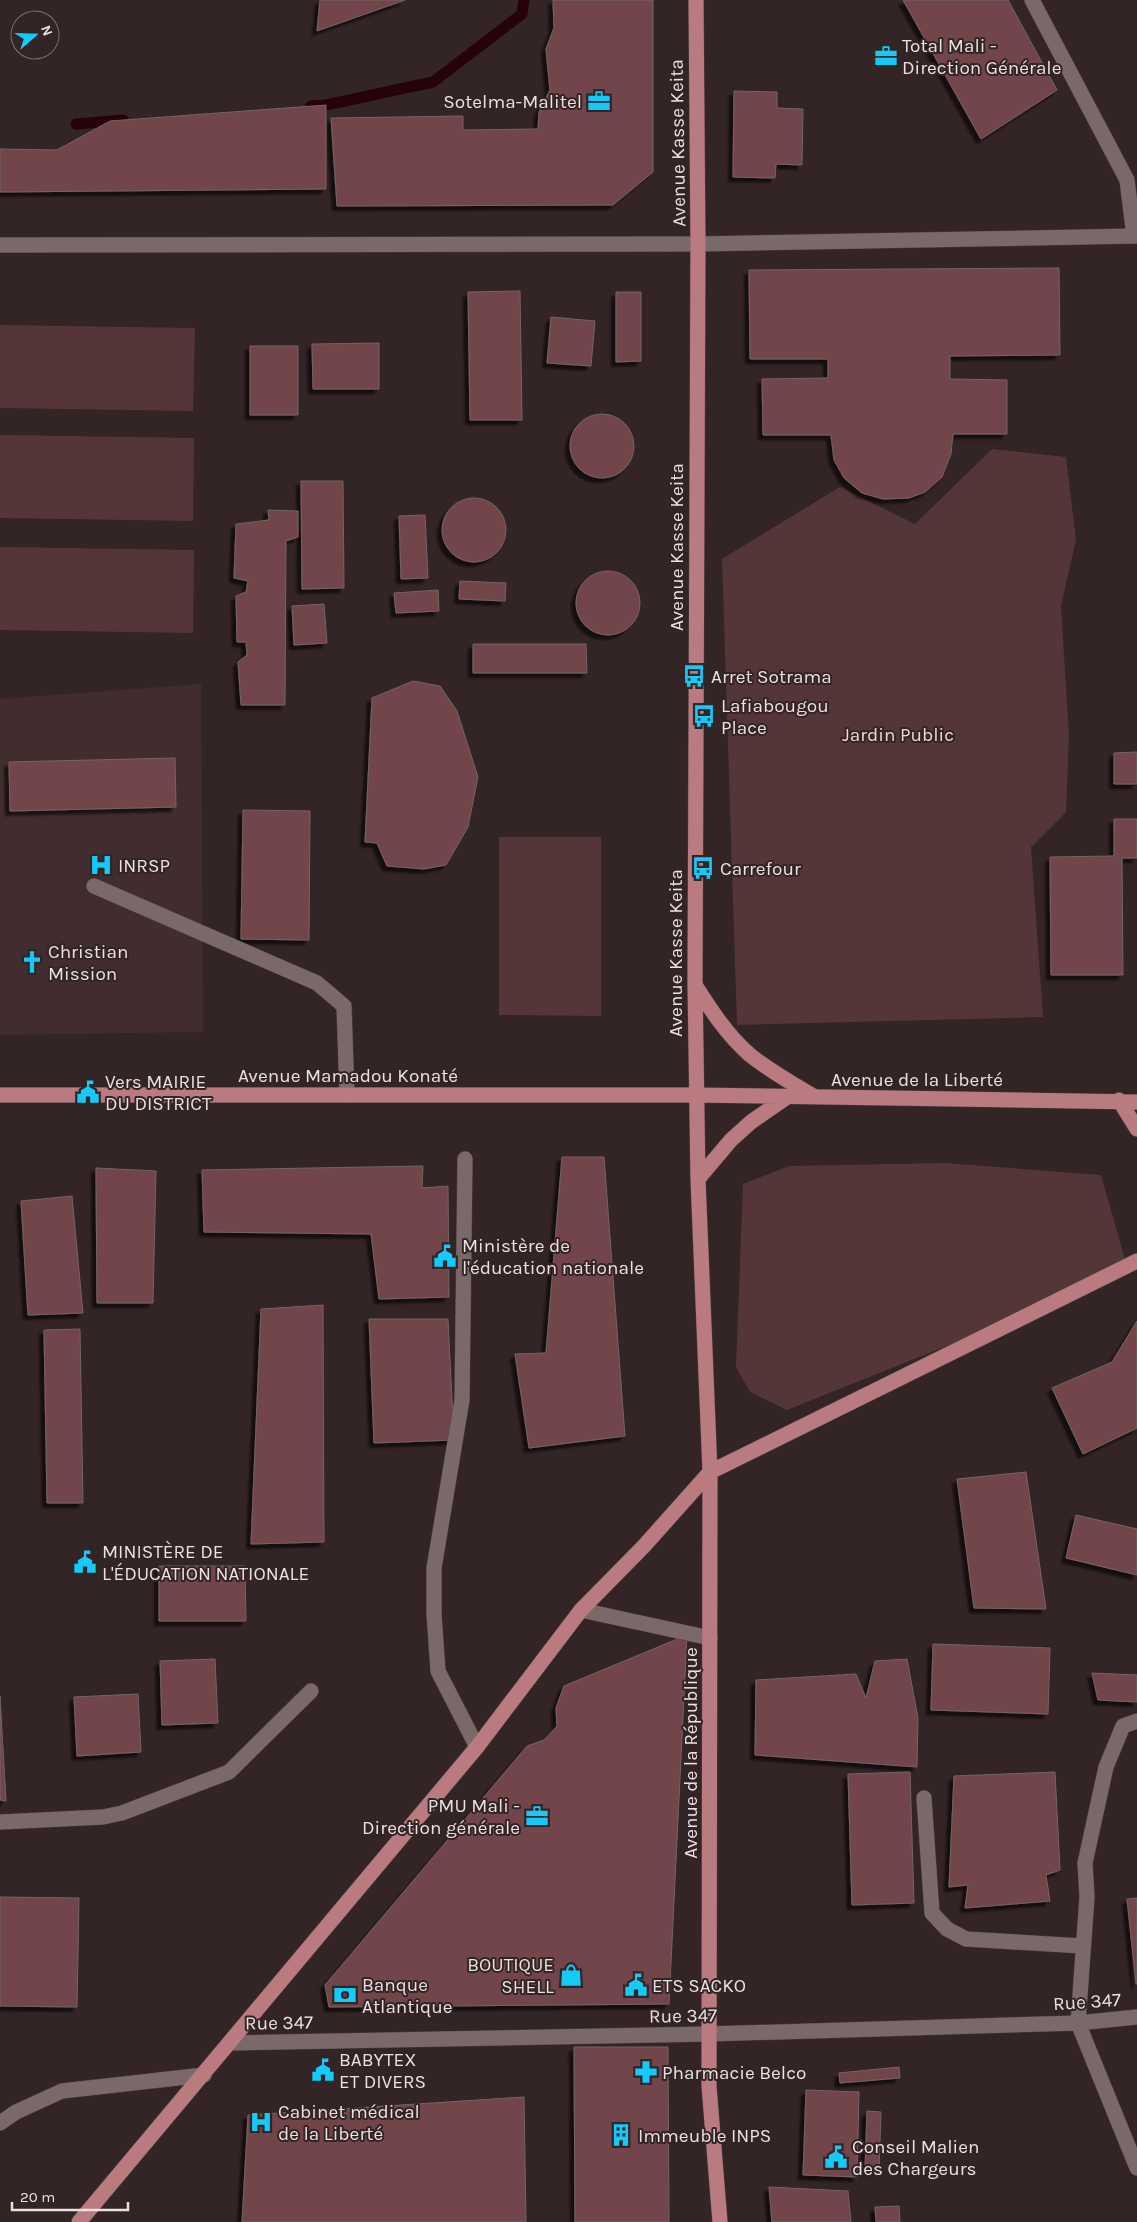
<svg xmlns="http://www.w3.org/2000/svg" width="1137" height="2222" font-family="Karla,sans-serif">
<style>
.built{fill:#412d2e}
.green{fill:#543638}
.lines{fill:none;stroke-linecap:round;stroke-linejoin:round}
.stream{stroke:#260309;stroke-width:11}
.building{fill:#714449;stroke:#756465;filter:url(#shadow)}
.minor-casing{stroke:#4c4042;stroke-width:16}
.major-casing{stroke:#4c4042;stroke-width:16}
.minor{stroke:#7b696a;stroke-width:15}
.major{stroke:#b97a80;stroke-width:15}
.labels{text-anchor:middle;stroke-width:4;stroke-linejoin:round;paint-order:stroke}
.poi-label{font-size:19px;fill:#ebe1e2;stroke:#332425;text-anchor:start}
.street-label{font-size:19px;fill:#ebe1e2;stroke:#332425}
.park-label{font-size:19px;fill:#f5d4d6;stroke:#332425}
</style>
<defs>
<filter id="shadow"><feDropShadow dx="-4.5" dy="4.5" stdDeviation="1" flood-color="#0009"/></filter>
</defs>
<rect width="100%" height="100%" fill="#332425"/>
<path class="built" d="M201,684L203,1032L0,1035V699Z"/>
<path class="green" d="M0,325L195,328L193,411L0,408Z
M0,435L194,438L193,521L0,518Z
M992,449L1066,457L1076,540L1061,606L1069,735L1066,812L1031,847L1043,1017L737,1025L722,559L840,487L915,524Z
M0,547L194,550L193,633L0,630Z
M499,837H601V1016L499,1015Z
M946,1163L1101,1175L1129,1273L787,1410L750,1392L736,1367L743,1184L789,1166Z"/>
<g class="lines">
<path class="stream" d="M311,106L326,105L433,82L522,14L524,0
M76,124L123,120"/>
</g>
<path class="building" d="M320,0H405L317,31Z
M553,0H653V172L613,205L337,206L331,118L463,116V130L538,129L539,112L550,90L546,49L554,28Z
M903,0H1008L1057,90L981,139Z
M734,91L777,92V108L803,109L802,165L776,164L775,178L733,177Z
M326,105V189L0,192V149L57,150L110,121Z
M1059,268L1060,355L950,356V379L1007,380V434H953L951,454L942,477L925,492L909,498L883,499L862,493L844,478L834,460L831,435H763L762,379L828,378V359H750L749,270Z
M520,291L522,420H470L468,292Z
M616,292H641V361L616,362Z
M551,317L595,321L591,366L547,363Z
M379,343V389H313L312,344Z
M250,346H298V415H250Z
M570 446a32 32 0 1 1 64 0a32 32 0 1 1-64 0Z
M301,481H343L344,588L302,589Z
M442 530a32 32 0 1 1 64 0a32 32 0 1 1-64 0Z
M268,510L298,511V537L286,541L285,705H241L238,662L247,655L246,642H237L236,596L246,592L248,581L234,578L236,524L269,520Z
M425,515L428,578L401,579L399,516Z
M576 603a32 32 0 1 1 64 0a32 32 0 1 1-64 0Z
M460,581L506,583L505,601L459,599Z
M438,590L439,611L396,613L394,593Z
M324,604L327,643L294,645L292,606Z
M473,644H586L587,673H473Z
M413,681L440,686L457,711L478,777L468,827L446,865L424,869L387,866L377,843L365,842L372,698Z
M1137,752V784H1114V753Z
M175,758L176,807L10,811L9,762Z
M243,810L310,811L309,940L241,939Z
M1114,819H1137V858H1122L1123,975H1051L1050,857L1114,856Z
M562,1157H604L625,1436L529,1448L515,1354L546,1353Z
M423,1166L422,1188L448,1186L449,1297L379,1299L371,1234L204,1232L202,1170Z
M96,1168L156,1171L153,1303H97Z
M72,1196L83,1313L28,1315L21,1201Z
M323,1305L324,1542L251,1544L261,1309Z
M369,1319H448L454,1440L374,1443Z
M1137,1321V1428L1083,1454L1052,1388L1112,1362Z
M80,1329L83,1503H47L44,1330Z
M1026,1472L1046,1609L974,1608L957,1479Z
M1076,1515L1137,1529V1575L1066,1558Z
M159,1566H245L246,1621H159Z
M687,1635L669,2004L329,2007L325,1985L527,1746L544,1740L557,1726L556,1708L564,1686Z
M933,1644L1050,1648L1048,1714L931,1710Z
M215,1659L218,1723L162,1725L160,1661Z
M907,1659L918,1718L917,1767L755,1755L756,1680L856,1674L866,1698L875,1661Z
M1092,1673L1137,1675V1702L1098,1700Z
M138,1694L141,1752L77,1756L74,1697Z
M0,1696L6,1801L0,1800Z
M910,1772L914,1903L852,1905L848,1774Z
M1055,1772L1060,1870L1046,1875L1050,1901L965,1908L968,1885L949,1887L954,1776Z
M0,1897L79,1898L77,2007L0,2006Z
M1137,1898V1984H1136L1127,1899Z
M574,2047H668L669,2222H575Z
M899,2067L900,2078L840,2083L839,2073Z
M806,2090L859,2092L857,2177L803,2175Z
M524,2097L526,2222H242L248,2115Z
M867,2111L881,2112L879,2171L865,2170Z
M769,2187L848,2191L851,2222H772Z
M899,2206L900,2222H876L875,2207Z"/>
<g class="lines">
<defs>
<path id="minor" d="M1032,0L1127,180L1134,236
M0,245L698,244L1137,236
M94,886L317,983L344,1006L347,1095
M465,1159L462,1400L434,1568V1614L438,1671L477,1747
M581,1610L710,1638
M1137,1721L1123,1726L1106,1767L1085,1863L1087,1897L1078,2023L1137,2168
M924,1798L932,1913L947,1929L966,1939L1082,1946
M0,1822L103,1817L122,1813L229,1772L311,1691
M230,2043L708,2034L1078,2023L1137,2017
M0,2123L16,2112L62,2091L204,2075"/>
<path id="major" d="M696,0L698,244L695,984L698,1179L710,1472L709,2086L720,2222
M695,985C711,1010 727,1035 750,1055C770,1071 793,1084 815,1097
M0,1095H696L1137,1102
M1119,1100L1137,1129
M698,1179L731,1140L751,1122L787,1097
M79,2222L477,1747L581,1610L644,1546L710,1472L1137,1261"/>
</defs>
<use href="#minor" class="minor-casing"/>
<use href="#major" class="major-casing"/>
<use href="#minor" class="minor"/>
<use href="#major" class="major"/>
</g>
<defs>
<symbol id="office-bare" viewBox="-9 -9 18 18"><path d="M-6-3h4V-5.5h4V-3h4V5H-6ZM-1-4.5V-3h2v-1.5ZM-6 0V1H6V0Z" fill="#14cafb" stroke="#332425" stroke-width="2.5" paint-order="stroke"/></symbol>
<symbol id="bus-bare" viewBox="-9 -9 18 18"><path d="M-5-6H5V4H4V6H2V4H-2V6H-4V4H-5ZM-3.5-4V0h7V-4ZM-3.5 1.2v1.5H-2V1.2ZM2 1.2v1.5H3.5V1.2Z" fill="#14cafb" stroke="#332425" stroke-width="2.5" paint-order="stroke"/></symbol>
<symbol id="hospital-bare" viewBox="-9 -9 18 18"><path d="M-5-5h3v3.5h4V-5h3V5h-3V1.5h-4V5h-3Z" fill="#14cafb" stroke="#332425" stroke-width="2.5" paint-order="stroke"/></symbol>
<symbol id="church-bare" viewBox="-9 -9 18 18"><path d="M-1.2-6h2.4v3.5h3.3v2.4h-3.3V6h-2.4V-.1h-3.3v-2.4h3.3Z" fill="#14cafb" stroke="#332425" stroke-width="2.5" paint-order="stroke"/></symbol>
<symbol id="civic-bare" viewBox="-9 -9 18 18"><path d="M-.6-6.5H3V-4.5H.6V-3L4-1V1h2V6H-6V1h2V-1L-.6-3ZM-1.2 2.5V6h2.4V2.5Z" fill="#14cafb" stroke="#332425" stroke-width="2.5" paint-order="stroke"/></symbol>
<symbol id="shop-bare" viewBox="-9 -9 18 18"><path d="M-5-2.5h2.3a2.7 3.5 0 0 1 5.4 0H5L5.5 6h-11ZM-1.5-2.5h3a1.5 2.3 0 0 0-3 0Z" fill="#14cafb" stroke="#332425" stroke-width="2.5" paint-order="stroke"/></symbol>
<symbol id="bank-bare" viewBox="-9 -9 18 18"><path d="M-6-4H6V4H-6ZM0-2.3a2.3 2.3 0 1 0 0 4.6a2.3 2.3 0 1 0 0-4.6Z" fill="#14cafb" stroke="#332425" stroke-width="2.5" paint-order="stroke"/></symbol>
<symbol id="pharmacy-bare" viewBox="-9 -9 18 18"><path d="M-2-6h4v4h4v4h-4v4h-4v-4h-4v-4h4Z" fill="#14cafb" stroke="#332425" stroke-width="2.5" paint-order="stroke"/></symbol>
<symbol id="building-bare" viewBox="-9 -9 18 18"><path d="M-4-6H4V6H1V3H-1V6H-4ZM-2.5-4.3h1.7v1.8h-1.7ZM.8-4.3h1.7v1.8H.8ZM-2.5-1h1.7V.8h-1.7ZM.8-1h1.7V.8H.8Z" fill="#14cafb" stroke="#332425" stroke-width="2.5" paint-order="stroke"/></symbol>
</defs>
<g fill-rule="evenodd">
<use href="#office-bare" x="870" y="40" width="32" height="32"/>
<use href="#office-bare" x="583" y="85" width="32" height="32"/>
<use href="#bus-bare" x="678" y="660" width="32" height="32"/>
<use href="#bus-bare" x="688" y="700" width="32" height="32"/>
<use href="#hospital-bare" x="85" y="849" width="32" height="32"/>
<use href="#bus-bare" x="687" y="852" width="32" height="32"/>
<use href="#church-bare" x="16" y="946" width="32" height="32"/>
<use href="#civic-bare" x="72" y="1076" width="32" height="32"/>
<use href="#civic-bare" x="429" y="1240" width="32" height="32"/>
<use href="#civic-bare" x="69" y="1546" width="32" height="32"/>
<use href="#office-bare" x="521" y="1800" width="32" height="32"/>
<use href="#shop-bare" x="555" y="1959" width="32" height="32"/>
<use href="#civic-bare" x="620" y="1969" width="32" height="32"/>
<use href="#bank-bare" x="329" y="1979" width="32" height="32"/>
<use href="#civic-bare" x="307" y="2054" width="32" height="32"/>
<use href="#pharmacy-bare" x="630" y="2056" width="32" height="32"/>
<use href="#hospital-bare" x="245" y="2106" width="32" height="32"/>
<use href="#building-bare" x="605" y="2119" width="32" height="32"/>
<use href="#civic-bare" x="820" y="2141" width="32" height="32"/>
</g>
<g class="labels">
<g class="poi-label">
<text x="902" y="52">Total Mali -<tspan x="902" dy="22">Direction Générale</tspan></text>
<text x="582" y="108" text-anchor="end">Sotelma-Malitel</text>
<text x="711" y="683">Arret Sotrama</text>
<text x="721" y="712">Lafiabougou<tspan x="721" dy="22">Place</tspan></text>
<text x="118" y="872">INRSP</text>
<text x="720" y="875">Carrefour</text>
<text x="48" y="958">Christian<tspan x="48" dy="22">Mission</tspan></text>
<text x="105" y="1088">Vers MAIRIE<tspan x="105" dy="22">DU DISTRICT</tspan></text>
<text x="462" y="1252">Ministère de<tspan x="462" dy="22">l'éducation nationale</tspan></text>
<text x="102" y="1558">MINISTÈRE DE<tspan x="102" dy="22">L'ÉDUCATION NATIONALE</tspan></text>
<text x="520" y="1812" text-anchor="end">PMU Mali -<tspan x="520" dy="22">Direction générale</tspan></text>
<text x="554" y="1971" text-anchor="end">BOUTIQUE<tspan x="554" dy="22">SHELL</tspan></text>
<text x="362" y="1991">Banque<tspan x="362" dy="22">Atlantique</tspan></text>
<text x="652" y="1992">ETS SACKO</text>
<text x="339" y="2066">BABYTEX<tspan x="339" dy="22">ET DIVERS</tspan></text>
<text x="662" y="2079">Pharmacie Belco</text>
<text x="278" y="2118">Cabinet médical<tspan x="278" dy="22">de la Liberté</tspan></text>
<text x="638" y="2142">Immeuble INPS</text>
<text x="852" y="2153">Conseil Malien<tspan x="852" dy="22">des Chargeurs</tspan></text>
</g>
<g class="street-label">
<text transform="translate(677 143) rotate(-91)" y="7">Avenue Kasse Keita</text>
<text transform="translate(676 547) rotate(-90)" y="7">Avenue Kasse Keita</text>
<text transform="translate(675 953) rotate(-90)" y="7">Avenue Kasse Keita</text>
<text x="348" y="1082">Avenue Mamadou Konaté</text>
<text x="917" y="1086">Avenue de la Liberté</text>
<text transform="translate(690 1753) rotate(-90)" y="7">Avenue de la République</text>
<text transform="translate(1087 2001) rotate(-4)" y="7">Rue 347</text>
<text transform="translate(683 2015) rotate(-1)" y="7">Rue 347</text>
<text transform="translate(279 2022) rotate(-1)" y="7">Rue 347</text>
</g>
<g class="park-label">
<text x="898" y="741">Jardin Public</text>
</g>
</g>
<g transform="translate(35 35) rotate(70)"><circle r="24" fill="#332425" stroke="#7d7071"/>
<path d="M0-4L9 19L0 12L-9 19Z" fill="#14cafb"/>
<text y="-8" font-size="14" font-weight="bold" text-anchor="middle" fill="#ebe1e2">N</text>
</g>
<path d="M12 2202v8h116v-8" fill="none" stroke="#ebe1e2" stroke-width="2.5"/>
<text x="20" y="2202" font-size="15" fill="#ebe1e2" stroke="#332425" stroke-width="4" paint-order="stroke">20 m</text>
</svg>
